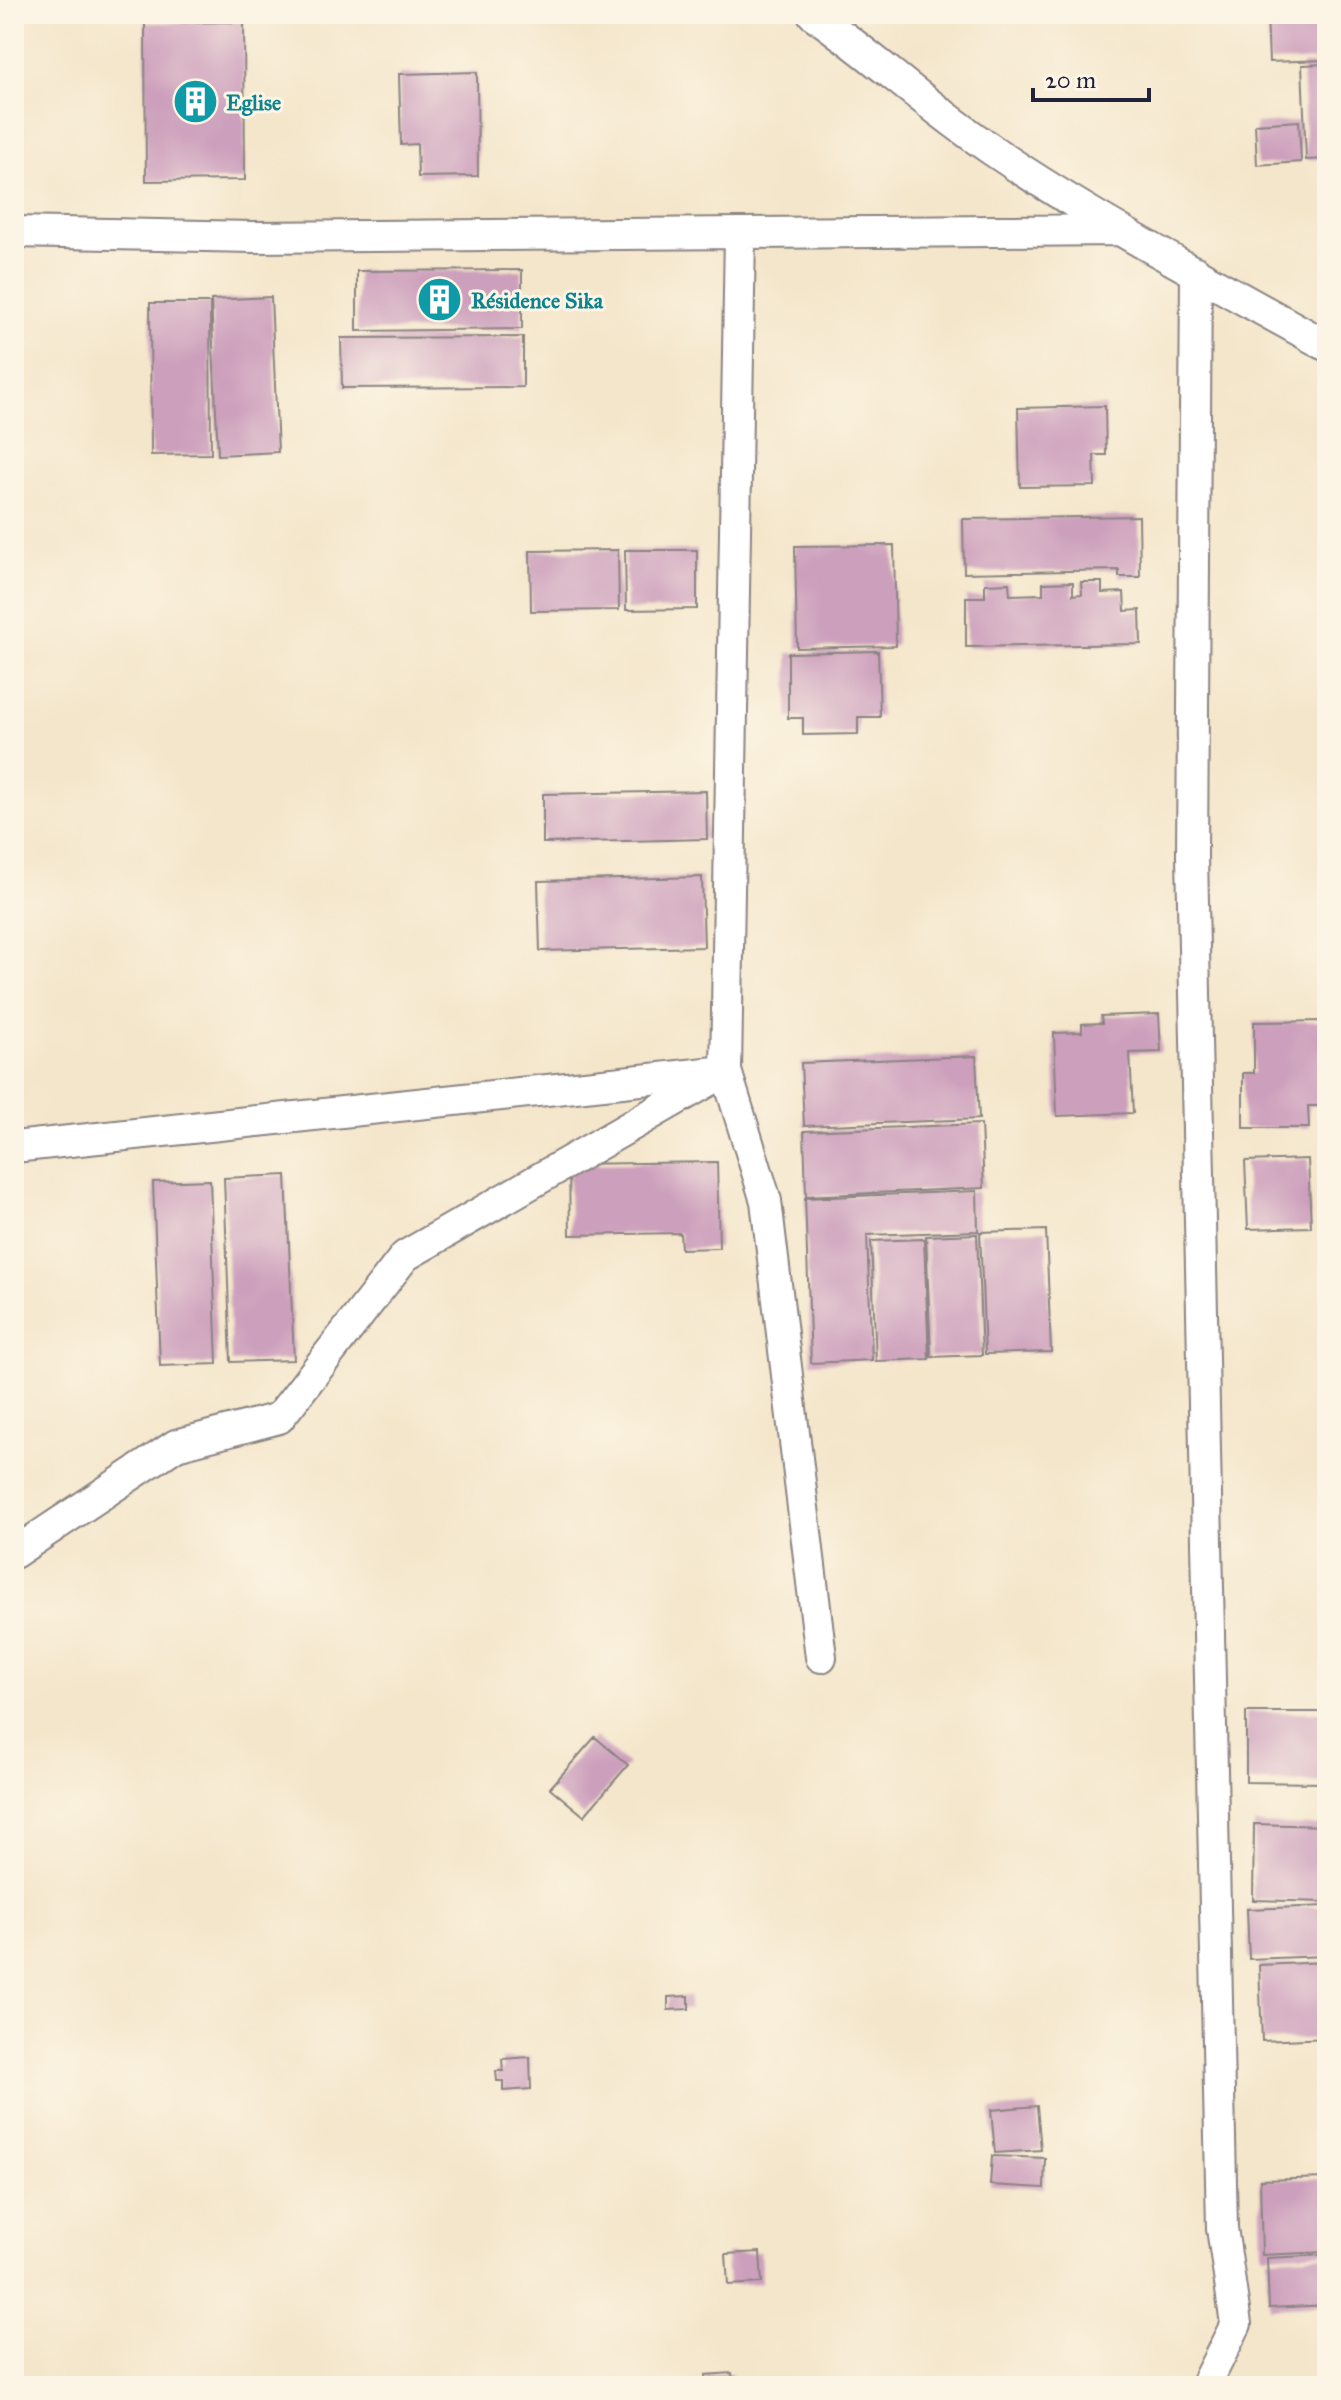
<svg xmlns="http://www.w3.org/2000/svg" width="1341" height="2400" font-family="'IM FELL Great Primer',serif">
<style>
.building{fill:#cc9fbc}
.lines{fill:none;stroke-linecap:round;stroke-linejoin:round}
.street-casing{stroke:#8b8483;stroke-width:34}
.street{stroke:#fff;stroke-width:30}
.labels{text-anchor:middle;stroke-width:6;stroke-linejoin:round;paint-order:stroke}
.culture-label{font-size:22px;font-weight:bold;fill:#0d838f;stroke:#fcf5e5;text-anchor:start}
</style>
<rect width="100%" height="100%" fill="#fcf5e5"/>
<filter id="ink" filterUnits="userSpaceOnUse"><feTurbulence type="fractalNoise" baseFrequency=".0125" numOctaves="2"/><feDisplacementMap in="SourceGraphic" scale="16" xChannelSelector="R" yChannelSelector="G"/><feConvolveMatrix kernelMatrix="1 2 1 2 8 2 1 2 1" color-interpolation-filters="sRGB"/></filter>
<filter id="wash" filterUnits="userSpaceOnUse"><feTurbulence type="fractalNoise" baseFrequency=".006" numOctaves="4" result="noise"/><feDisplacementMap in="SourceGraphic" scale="32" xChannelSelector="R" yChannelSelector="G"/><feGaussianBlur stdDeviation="1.8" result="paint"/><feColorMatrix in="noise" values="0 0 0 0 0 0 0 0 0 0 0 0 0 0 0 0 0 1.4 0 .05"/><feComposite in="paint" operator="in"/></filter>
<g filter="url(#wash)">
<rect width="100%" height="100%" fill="#f4e6cb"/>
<g id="blocks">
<path class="building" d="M1267,14H1327V60L1269,62Z
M244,22L245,180L146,181L145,23Z
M1327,64V159L1306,160L1302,65Z
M477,72L478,176L418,177L417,144L401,145L399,74Z
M1299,121L1301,162L1257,165L1255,124Z
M522,270V329L357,331V271Z
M271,297L278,452L218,455L211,300Z
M150,303H210L211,454L151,455Z
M523,337V387L342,388L341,338Z
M1105,406L1106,455H1094L1095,486L1020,487L1018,408Z
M1139,516L1140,577H1119V570L964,573L963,519Z
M894,545L896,646L797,648L795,546Z
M618,550L619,610L531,611L530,551Z
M625,550H697V609L626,610Z
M1073,582V595L1082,594L1081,582H1102V593L1124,592L1125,611L1140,610L1141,644L966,647V597H985V584L1009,583L1010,595L1043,594V583Z
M878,651L880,717H858V734L803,735V718H788V653Z
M706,791L707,839L543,843V794Z
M702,877L704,947L540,951L538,881Z
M1159,1014L1161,1052L1130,1053L1133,1113L1057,1116L1054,1033L1082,1032V1024L1102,1023L1101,1016Z
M1327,1021V1106H1308L1309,1128H1243V1073H1254V1022Z
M976,1056L979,1119L804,1126L801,1063Z
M981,1124L984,1188L806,1196L804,1131Z
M1308,1159L1311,1227L1248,1229L1245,1161Z
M717,1162L719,1248L681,1249L680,1233L570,1235L569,1164Z
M286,1175L294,1360L231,1362L224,1178Z
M210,1180L217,1364L160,1366L153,1182Z
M977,1191L978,1231L867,1235L872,1360L811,1363L805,1198Z
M1046,1230L1051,1352L985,1354L980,1232Z
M977,1234L982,1355L931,1357L926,1236Z
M924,1239L929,1359L876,1361L871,1241Z
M1246,1712H1327V1783L1246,1782Z
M595,1737L628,1765L584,1816L550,1788Z
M1254,1824L1327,1826V1902L1253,1900Z
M1327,1906V1956L1249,1959L1247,1909Z
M1327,1962V2038L1262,2041L1259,1965Z
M689,1996V2009L668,2010V1997Z
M530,2057L531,2089L503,2091V2081H497L496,2071H503L502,2059Z
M1037,2106L1041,2150L995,2153L991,2110Z
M992,2156L1045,2158L1044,2188L990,2185Z
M1327,2178V2252L1262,2255L1260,2180Z
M760,2252L762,2283L728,2285L726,2254Z
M1327,2255V2305L1269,2308L1267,2258Z
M732,2373L733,2386H706L705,2375Z"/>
</g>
</g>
<g filter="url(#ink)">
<use href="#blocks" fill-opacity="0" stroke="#8b8483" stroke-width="2"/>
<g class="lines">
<defs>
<path id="street" d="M813,14C874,57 930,108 992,150C1099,223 1214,282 1327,346
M14,232L253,237L1118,230
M740,233L726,1071L766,1201L821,1657
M1196,272L1192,856L1222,2228L1236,2324L1205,2386
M14,1147L716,1072
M14,1553L176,1445L279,1418L405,1256L726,1071"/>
</defs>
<use href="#street" class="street-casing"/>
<use href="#street" class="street"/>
</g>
</g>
<defs>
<symbol id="building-disc" viewBox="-11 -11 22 22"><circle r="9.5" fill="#0f9aa8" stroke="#fcf5e5"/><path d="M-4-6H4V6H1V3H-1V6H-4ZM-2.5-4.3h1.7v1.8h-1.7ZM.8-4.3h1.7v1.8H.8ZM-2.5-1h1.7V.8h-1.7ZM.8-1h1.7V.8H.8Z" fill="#fff"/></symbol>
</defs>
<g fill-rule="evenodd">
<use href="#building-disc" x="170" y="76" width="51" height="51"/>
<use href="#building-disc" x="414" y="274" width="51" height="51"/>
</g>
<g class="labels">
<g class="culture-label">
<text x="226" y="110">Eglise</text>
<text x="471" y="308">Résidence Sika</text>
</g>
</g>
<rect width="1341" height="2400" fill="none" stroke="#fcf5e5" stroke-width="48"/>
<path d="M1033 88v12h116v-12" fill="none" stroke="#22223b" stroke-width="4"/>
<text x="1045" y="88" font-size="24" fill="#22223b" stroke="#fcf5e5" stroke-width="6" paint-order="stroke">20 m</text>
</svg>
